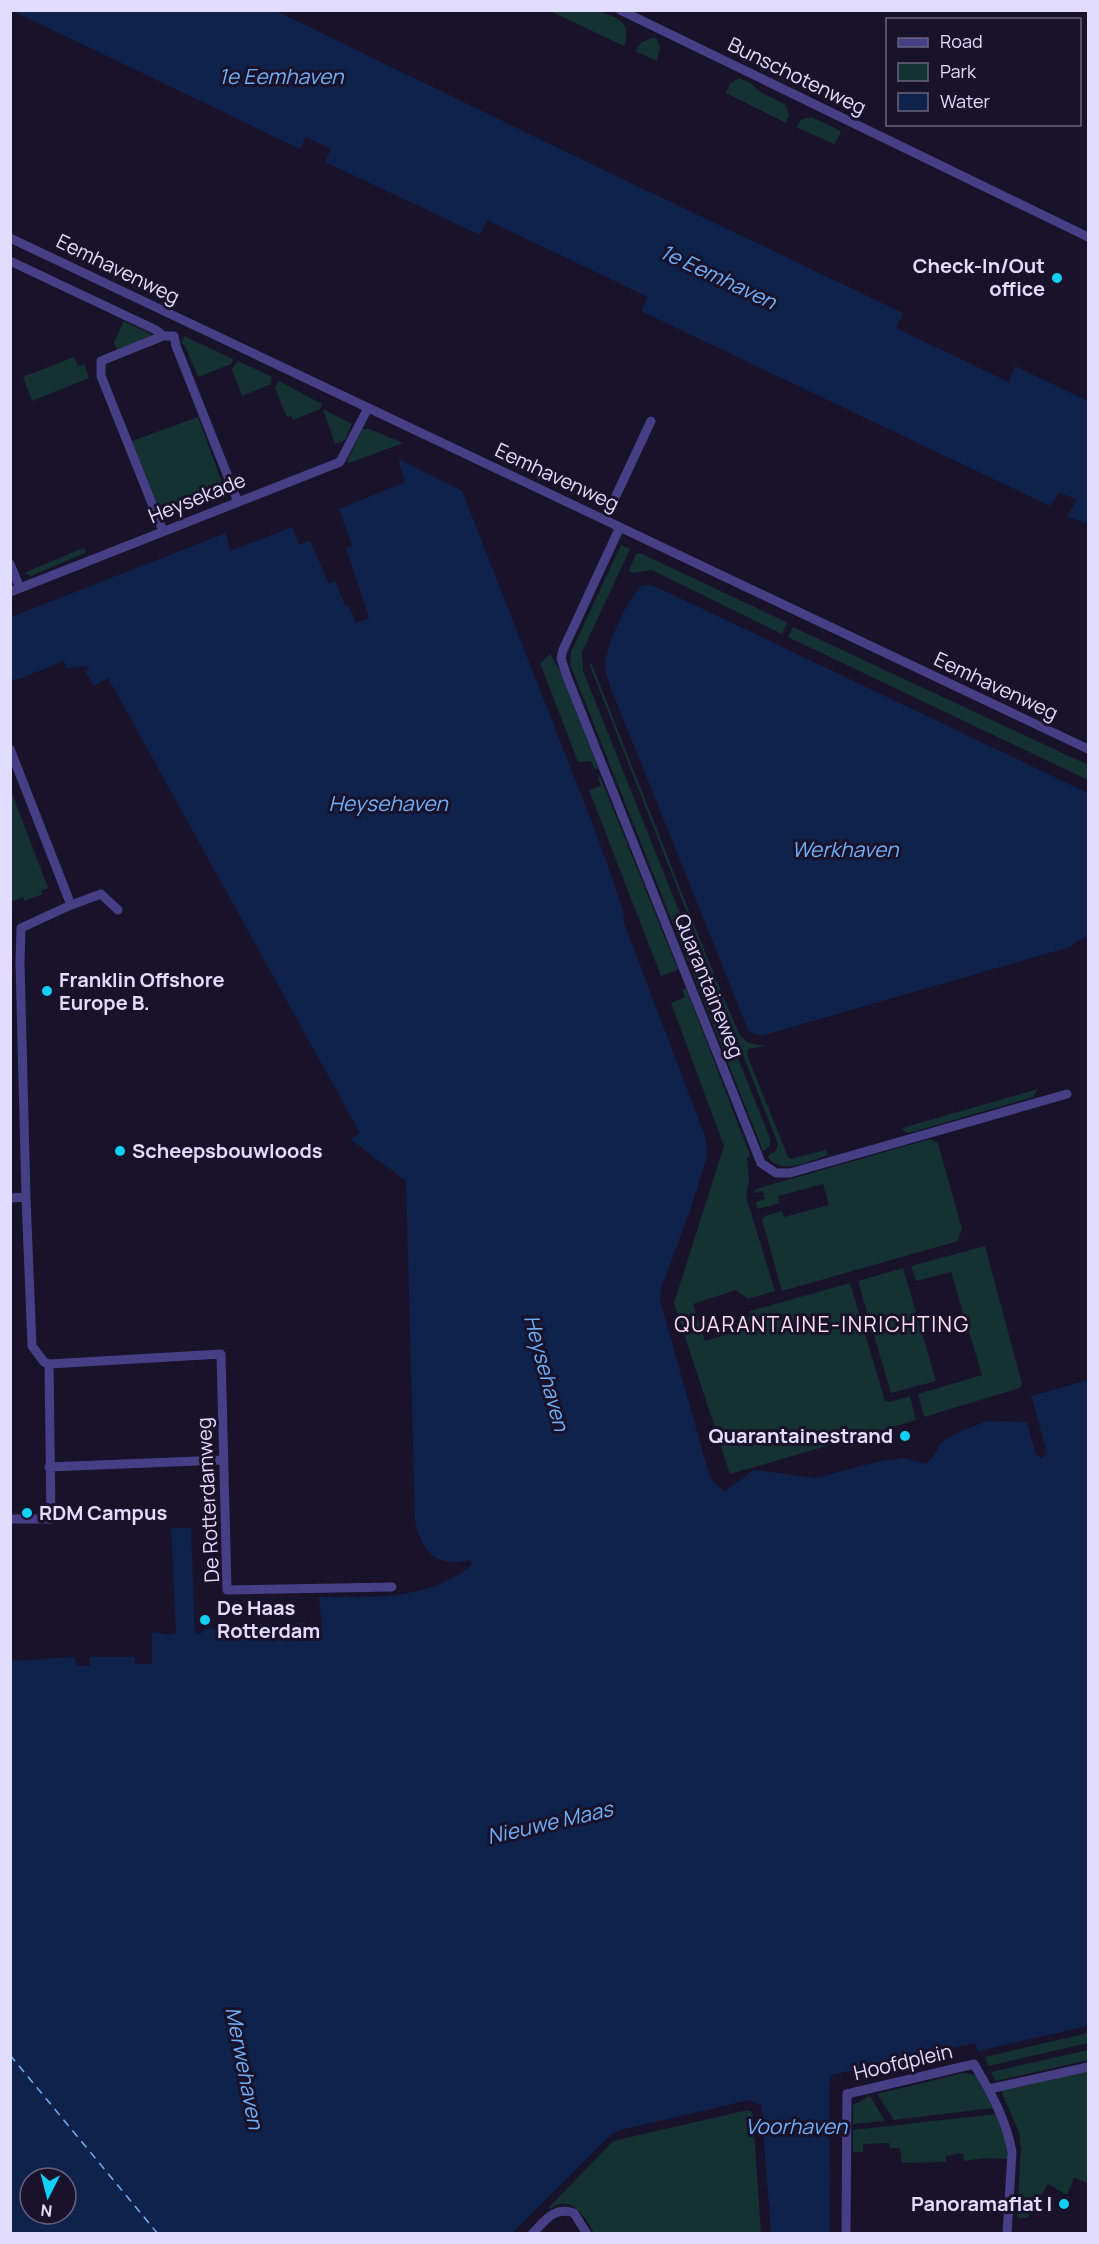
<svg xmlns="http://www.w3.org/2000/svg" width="1099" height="2244" font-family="Manrope,sans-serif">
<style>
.green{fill:#153233}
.water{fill:#0f224b;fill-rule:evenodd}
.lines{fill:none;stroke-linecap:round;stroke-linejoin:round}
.ferry{stroke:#6fb0f9;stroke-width:1.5;stroke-dasharray:8 6;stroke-linecap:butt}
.minor{stroke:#473f86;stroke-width:9}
.poi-dot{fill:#11cff5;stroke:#18122a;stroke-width:2}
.labels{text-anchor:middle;stroke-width:6;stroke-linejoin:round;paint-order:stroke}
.street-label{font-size:20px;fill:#e2dcfe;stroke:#18122a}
.poi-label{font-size:20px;font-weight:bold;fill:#e2dcfe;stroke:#18122a;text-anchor:start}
.water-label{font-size:21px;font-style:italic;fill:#6fb0f9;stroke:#18122a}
.neighbourhood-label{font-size:21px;letter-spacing:1.5px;fill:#fedef0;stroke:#18122a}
</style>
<rect width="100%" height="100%" fill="#18122a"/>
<path class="green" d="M550,11C571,10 614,6 626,28V40L624,46Z
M651,38H656L660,46L657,61L635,51L641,43Z
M739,78L752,84L758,91L785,104L789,115L786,123L726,93L730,84Z
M812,117L839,130L841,133L834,144L796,127L802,119Z
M124,321L154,336L117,350L114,342Z
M184,336L233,359L231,364L198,377L186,348L182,343Z
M74,357L78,366L84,364L89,378L32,401L23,377Z
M238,361L272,377L271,384L242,396L232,369Z
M279,381L322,404L320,409L293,420L291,416L287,417L275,388Z
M323,409L352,424L345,440L335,444Z
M198,417L224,488L161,513L132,441Z
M363,428L366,430L367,428L403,443L349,463L347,461Z
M621,545L630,549L582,652L583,671L770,1138V1146L763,1151L570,664L571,652Z
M83,548L86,551L85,553L31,576L24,573Z
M640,553L786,622L787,624L782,634L652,570L633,573L629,571L636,554Z
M793,627L1088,765V780L788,637Z
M550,654L561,673L598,768L595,769L591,761L578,762L540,663Z
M591,662L709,962L739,1034L748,1043L765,1046L748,1049L747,1055L788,1157L790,1159L826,1150L828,1155C809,1161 784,1175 768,1158L769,1155L776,1151L778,1144L590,666Z
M600,776L678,970L661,976L589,790L601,786L598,778Z
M10,788L48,888L41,891L43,894L24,901L23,897L11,902L13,906L11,907Z
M686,988L750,1155L747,1158L749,1180L746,1197L775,1291L748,1299L736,1290L693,1304L705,1341L745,1329L750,1311L850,1283L885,1401L890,1402L910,1396L916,1420L730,1474L674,1303L724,1146L671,1003L685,997L682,990Z
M1038,1089L1033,1097L909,1133L905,1132L902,1128Z
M930,1139L938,1143L962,1229L958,1241L782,1291L762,1220L765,1216L782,1211L784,1217L829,1205L823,1184L778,1196L780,1203L757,1209L756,1202L765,1199L763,1191L754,1193L756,1189Z
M985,1246L1022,1384L1020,1388L924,1417L918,1394L982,1375L951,1272L916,1281L911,1266Z
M903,1268L936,1381L891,1393L858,1281Z
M1088,2033V2043L988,2066L985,2057Z
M1088,2050V2060L996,2081L991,2072Z
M1088,2071V2183L1074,2178L1067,2195L1048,2184L1027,2218H1017L1021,2149L1019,2132L1001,2091Z
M963,2073L975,2075L993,2108L894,2120L877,2094Z
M870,2096L885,2121L853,2124V2105Z
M748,2110L752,2112L753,2117L761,2233H594C586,2218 570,2192 551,2209L549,2207L613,2141Z
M996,2114L1005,2140L1008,2159L984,2158L964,2161L963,2153L946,2156V2162L902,2163L900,2148H890L889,2143L863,2144V2152H853V2130Z"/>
<path class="water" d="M11,10L276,11L587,162L903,313L896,328L1009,382L1015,366L1088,401V524L1067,516L1077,500L1059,492L1050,506L641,311L648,297L487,220L480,235L325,162L331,149L306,137L300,149Z
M398,459L462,491L595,830L624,912L623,920L703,1131L707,1147L706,1160L691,1208L661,1289L660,1300L709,1474L715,1483L724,1492L754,1470L815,1478L881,1461L904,1458L926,1464L933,1457L942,1442L963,1430L987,1421L1027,1422L1036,1455L1042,1458L1047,1452L1031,1396L1088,1380V2026L978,2051L975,2043L831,2075L829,2089L830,2233H771L761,2105L749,2100L621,2130L610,2135L512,2233H11V1661L75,1657L76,1666H90V1657H135V1664H152V1632L172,1635L176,1633L171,1528H191L195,1632L199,1635L206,1629L234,1628V1625L305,1623L306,1626H314L316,1629L322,1628L319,1597C377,1596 424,1602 472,1565L470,1560C436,1568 422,1552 415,1521L406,1181L350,1139L360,1133L108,678L94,686L86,673L89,666L66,668L64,661L19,679L11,680V617L226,533L230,551L292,527L299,544L310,541L329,584L335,581L346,607L349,606L356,623L369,618L346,548L352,545L339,509L405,482ZM30,2178H66V2214H30Z
M642,585H649L663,590L1088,793V937L1078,941L1070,947L761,1036L749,1032L609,684C608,678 605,672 605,666C607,643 626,601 642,585Z"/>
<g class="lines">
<path class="ferry" d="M10,2055L158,2234"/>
<path class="minor" d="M620,10L1088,237
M10,238L1088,749
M10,261L156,330L163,336
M174,336L176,346L238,502
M605,519L651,421
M620,527L563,650L561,658L566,674L761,1163L776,1173H790L1067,1094
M163,531L101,376V361L163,336H174
M10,564L20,588
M10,592L340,462L368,408
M10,749L71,905L21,928L20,962L26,1197L32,1346L44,1362L49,1364L221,1354L227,1590L392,1587
M71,905L101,894L118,910
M10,1198L26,1197
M49,1467L222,1460
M10,1519H51L49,1364
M989,2089L1088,2067
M532,2234C545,2221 554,2206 574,2213L587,2234
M846,2234L847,2094L974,2064C991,2093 1006,2119 1012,2152L1007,2234"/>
</g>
<g class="poi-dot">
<circle cx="1057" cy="278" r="6"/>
<circle cx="47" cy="991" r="6"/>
<circle cx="120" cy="1151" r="6"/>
<circle cx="905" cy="1436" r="6"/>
<circle cx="27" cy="1513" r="6"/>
<circle cx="205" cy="1620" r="6"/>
<circle cx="1064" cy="2204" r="6"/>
</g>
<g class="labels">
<g class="street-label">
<text transform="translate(797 76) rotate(26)" y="7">Bunschotenweg</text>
<text transform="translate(118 269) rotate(26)" y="7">Eemhavenweg</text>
<text transform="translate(557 477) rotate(25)" y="7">Eemhavenweg</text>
<text transform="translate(197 498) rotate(-22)" y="7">Heysekade</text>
<text transform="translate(996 686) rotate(25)" y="7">Eemhavenweg</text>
<text transform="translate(709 986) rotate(68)" y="7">Quarantaineweg</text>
<text transform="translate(208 1500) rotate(-93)" y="7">De Rotterdamweg</text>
<text transform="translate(903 2062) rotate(-13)" y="7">Hoofdplein</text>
</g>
<g class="poi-label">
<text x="1045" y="273" text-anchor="end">Check-In/Out<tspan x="1045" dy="23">office</tspan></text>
<text x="59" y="987">Franklin Offshore<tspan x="59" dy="23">Europe B.</tspan></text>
<text x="132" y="1158">Scheepsbouwloods</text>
<text x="893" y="1443" text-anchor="end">Quarantainestrand</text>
<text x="39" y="1520">RDM Campus</text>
<text x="217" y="1615">De Haas<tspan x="217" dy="23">Rotterdam</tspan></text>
<text x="1052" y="2211" text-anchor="end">Panoramaflat I</text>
</g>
<g class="water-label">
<text x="281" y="84">1e Eemhaven</text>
<text transform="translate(718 277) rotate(25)" y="7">1e Eemhaven</text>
<text x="388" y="811">Heysehaven</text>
<text x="845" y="857">Werkhaven</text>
<text transform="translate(546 1373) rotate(75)" y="7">Heysehaven</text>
<text transform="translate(550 1823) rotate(-13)" y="7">Nieuwe Maas</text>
<text transform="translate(244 2068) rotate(79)" y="7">Merwehaven</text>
<text x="796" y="2134">Voorhaven</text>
</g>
<g class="neighbourhood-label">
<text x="822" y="1332">QUARANTAINE-INRICHTING</text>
</g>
</g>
<rect width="1099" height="2244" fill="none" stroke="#e2dcfe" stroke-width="24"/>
<rect x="886" y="18" width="195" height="108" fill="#18122a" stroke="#69637f" stroke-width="1.5"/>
<rect x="898" y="38" width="30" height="9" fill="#473f86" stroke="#69637f" stroke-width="1.5"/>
<text x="940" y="48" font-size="18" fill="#e2dcfe">Road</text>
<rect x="898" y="63" width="30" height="18" fill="#153233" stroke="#69637f" stroke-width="1.5"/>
<text x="940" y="78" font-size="18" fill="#e2dcfe">Park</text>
<rect x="898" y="93" width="30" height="18" fill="#0f224b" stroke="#69637f" stroke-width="1.5"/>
<text x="940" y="108" font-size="18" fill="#e2dcfe">Water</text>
<g transform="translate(48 2196) rotate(186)"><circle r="28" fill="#18122a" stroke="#69637f" stroke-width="1.5"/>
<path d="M0-4.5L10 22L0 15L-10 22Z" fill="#11cff5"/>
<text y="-9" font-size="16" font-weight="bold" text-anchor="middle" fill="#e2dcfe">N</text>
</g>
</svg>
